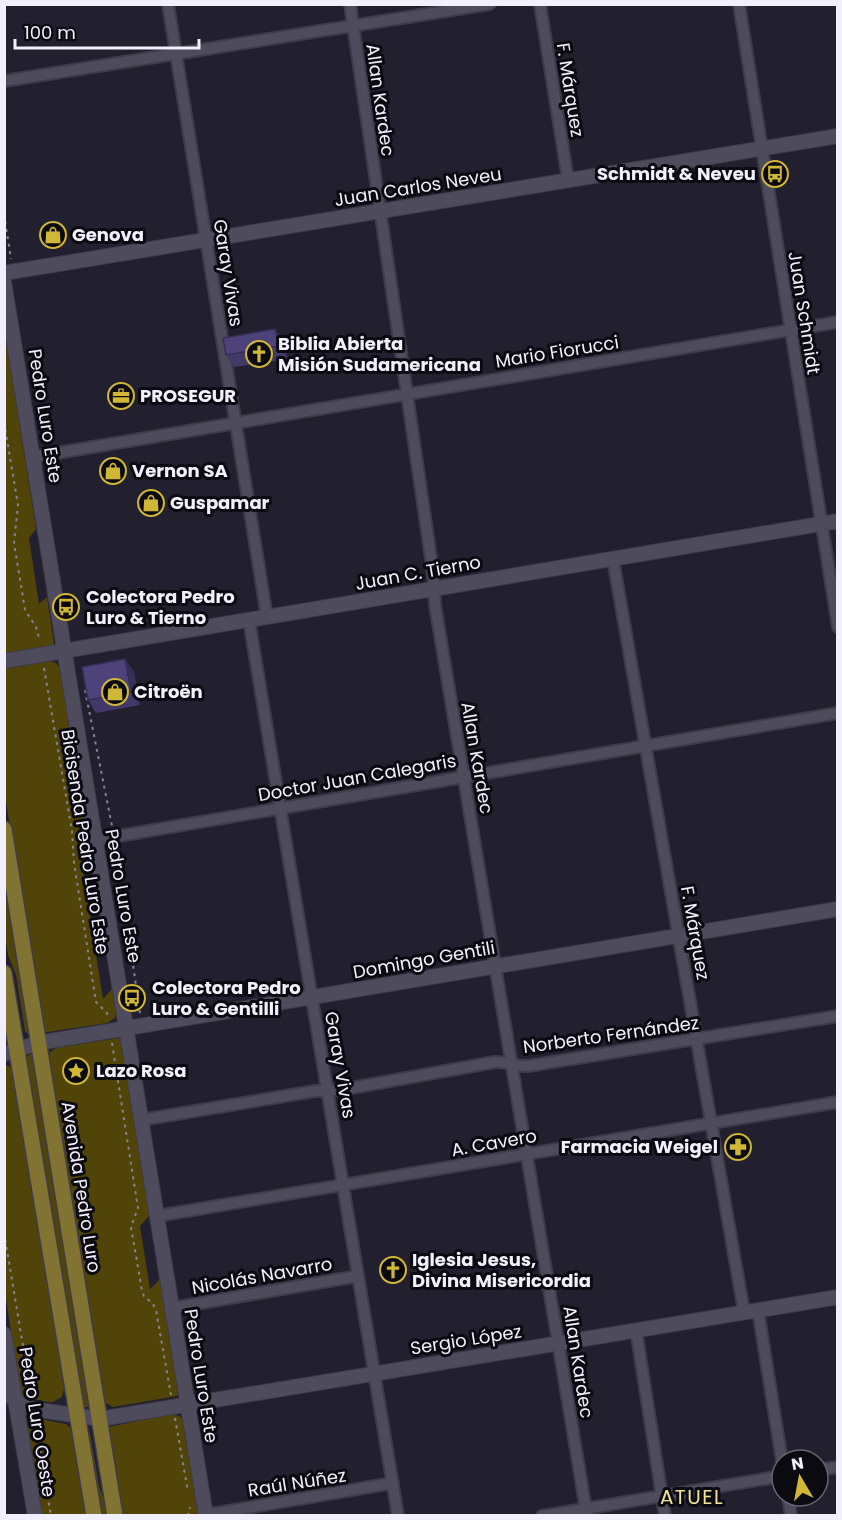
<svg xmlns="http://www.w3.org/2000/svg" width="842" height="1520" font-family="Poppins,sans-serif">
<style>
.green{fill:#504409}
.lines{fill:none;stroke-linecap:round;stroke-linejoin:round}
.street-casing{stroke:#3e3c49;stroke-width:14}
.secondary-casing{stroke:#3e3c49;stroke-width:16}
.primary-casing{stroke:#3e3c49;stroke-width:18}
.path{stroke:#868391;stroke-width:2;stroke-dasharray:3 4.5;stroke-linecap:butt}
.street{stroke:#4e4b5d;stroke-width:10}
.secondary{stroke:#4e4b5d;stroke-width:14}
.primary{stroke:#817332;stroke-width:15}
.wall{fill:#423969}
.shaded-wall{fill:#362e55}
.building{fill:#4d427a;stroke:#362e55;stroke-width:1.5}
.labels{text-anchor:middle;stroke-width:6;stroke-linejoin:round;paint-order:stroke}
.street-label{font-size:18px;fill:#f2f0fc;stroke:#0b0a11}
.poi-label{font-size:18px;font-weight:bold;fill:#f2f0fc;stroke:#0b0a11;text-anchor:start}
.neighbourhood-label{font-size:20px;letter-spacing:1.5px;fill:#f1e192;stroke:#0b0a11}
</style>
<rect width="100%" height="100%" fill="#221f2f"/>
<path class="green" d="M4,327L36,529L29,538L39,604L47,597L54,644L51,647L5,653Z
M50,661L56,663L60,669L92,859L83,870L103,999L113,988L117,1010L115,1018L107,1023L48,1032H44L41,1027L5,795L4,669Z
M4,866L30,1032L28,1034L25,1031L16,975L8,955L5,937Z
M118,1038L122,1040L150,1215L140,1226L150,1289L161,1278L179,1392L177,1396L113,1407L104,1402L47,1056L50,1052L56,1048Z
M31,1054H33L91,1407H82L25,1057Z
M4,1064L10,1067L14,1073L65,1385L62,1397L53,1402H48L21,1396L5,1293Z
M173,1414L181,1417L184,1421L199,1514L198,1515H120L108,1427Z
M40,1419L66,1424L73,1430L87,1515H42L27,1429L32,1421Z
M86,1431L90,1433L99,1486L109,1515H99Z"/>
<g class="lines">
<defs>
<path id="street" d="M168,4L267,617
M350,4L433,572L435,605L587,1516
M540,4L568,180
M739,4L838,627
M4,81L490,4
M33,457L838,322
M613,559L744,1312
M249,620L398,1516
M95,840L838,713
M141,1120L315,1091L340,1090L495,1062C507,1061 516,1067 528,1066L838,1016
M157,1216L838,1102
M172,1308L358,1276
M758,1310L782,1461
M636,1330L665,1516
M4,1395L16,1401
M818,1470L838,1467
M788,1496L791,1516
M205,1515L393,1483
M542,1516L782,1476"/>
<path id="secondary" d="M4,273L838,136
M4,282L206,1516
M4,661L838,521
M4,1054L38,1043L838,909
M4,1334L35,1516
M16,1401L33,1409L100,1419L838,1297"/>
<path id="primary" d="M4,829L115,1516
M4,973L94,1516"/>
</defs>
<use href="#street" class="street-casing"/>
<use href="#secondary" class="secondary-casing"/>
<use href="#primary" class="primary-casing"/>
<path class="path" d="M4,214L11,259
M4,422L18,505L14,543L25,610L36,627L40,641
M44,668L72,831L74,863L96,1002L107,1013L108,1019
M85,690L112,826
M116,847L140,1013
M112,1043L138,1208L131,1227L142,1291L144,1296L153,1304L156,1310L171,1395
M4,1232L31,1394
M175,1418L188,1492
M35,1421L51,1516
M188,1516L190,1507"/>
<use href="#street" class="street"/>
<use href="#secondary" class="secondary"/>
<use href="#primary" class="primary"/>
</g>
<path class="wall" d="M275,329L284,341L288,359L234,367L226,355Z
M125,659L134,672L140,705L96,713L88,700Z"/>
<path class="shaded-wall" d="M275,329L284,341L288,359L279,346Z
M125,659L134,672L140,705L131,692Z"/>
<path class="building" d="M275,329L279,346L226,355L223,338Z
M125,659L131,692L88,700L82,667Z"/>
<defs>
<symbol id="bus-ring" viewBox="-11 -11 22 22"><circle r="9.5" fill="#0b0a11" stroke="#d0b736" stroke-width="1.5"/><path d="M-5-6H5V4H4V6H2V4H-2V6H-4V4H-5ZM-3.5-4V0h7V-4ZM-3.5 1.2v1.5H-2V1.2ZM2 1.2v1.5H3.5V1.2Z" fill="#d0b736"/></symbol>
<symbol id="shop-ring" viewBox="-11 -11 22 22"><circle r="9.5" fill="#0b0a11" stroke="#d0b736" stroke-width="1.5"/><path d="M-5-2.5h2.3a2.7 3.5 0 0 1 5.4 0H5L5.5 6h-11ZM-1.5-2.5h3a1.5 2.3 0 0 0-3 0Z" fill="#d0b736"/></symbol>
<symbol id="church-ring" viewBox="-11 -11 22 22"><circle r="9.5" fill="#0b0a11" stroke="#d0b736" stroke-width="1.5"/><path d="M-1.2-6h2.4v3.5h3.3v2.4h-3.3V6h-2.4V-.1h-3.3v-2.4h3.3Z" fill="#d0b736"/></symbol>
<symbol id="office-ring" viewBox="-11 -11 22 22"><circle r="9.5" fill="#0b0a11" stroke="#d0b736" stroke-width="1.5"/><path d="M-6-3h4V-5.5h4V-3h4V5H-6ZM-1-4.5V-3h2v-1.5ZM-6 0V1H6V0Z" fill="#d0b736"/></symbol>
<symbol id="sight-ring" viewBox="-11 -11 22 22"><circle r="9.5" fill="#0b0a11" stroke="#d0b736" stroke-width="1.5"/><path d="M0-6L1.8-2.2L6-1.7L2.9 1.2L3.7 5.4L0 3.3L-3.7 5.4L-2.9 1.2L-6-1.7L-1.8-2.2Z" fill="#d0b736"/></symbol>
<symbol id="pharmacy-ring" viewBox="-11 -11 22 22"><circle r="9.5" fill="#0b0a11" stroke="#d0b736" stroke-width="1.5"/><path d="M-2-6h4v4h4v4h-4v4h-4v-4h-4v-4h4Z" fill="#d0b736"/></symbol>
</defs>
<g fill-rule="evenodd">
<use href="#bus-ring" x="760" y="159" width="30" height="30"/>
<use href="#shop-ring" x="38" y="220" width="30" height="30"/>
<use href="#church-ring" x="244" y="339" width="30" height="30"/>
<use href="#office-ring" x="106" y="381" width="30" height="30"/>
<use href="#shop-ring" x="98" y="456" width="30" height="30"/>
<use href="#shop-ring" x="136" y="488" width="30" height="30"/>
<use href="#bus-ring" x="51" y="592" width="30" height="30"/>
<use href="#shop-ring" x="100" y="677" width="30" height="30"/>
<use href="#bus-ring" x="117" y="983" width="30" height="30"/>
<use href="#sight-ring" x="61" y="1056" width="30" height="30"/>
<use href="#pharmacy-ring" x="723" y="1132" width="30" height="30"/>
<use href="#church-ring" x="378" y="1255" width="30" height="30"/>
</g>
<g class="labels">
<g class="street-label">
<text transform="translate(570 90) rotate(81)" y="6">F. Márquez</text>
<text transform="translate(380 100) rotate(82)" y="6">Allan Kardec</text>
<text transform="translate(418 187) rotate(-9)" y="6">Juan Carlos Neveu</text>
<text transform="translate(228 273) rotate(81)" y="6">Garay Vivas</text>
<text transform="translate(804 313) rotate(81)" y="6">Juan Schmidt</text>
<text transform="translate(557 352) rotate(-9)" y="6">Mario Fiorucci</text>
<text transform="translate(45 416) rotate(81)" y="6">Pedro Luro Este</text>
<text transform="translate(418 573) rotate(-10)" y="6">Juan C. Tierno</text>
<text transform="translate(477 758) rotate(80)" y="6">Allan Kardec</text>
<text transform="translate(357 778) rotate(-10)" y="6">Doctor Juan Calegaris</text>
<text transform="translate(85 842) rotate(81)" y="6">Bicisenda Pedro Luro Este</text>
<text transform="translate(123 896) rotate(80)" y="6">Pedro Luro Este</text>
<text transform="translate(695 933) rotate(80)" y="6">F. Márquez</text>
<text transform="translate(424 960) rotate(-10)" y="6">Domingo Gentili</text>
<text transform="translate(611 1035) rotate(-8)" y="6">Norberto Fernández</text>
<text transform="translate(340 1065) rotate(80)" y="6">Garay Vivas</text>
<text transform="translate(494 1143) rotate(-10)" y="6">A. Cavero</text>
<text transform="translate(81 1187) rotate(81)" y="6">Avenida Pedro Luro</text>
<text transform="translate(262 1276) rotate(-10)" y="6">Nicolás Navarro</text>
<text transform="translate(466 1340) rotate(-9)" y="6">Sergio López</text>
<text transform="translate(578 1362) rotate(81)" y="6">Allan Kardec</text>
<text transform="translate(201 1376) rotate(81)" y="6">Pedro Luro Este</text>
<text transform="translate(37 1422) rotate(81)" y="6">Pedro Luro Oeste</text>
<text transform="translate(297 1483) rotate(-9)" y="6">Raúl Núñez</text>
</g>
<g class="poi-label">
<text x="756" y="180" text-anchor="end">Schmidt &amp; Neveu</text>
<text x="72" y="241">Genova</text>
<text x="278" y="350">Biblia Abierta<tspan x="278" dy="21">Misión Sudamericana</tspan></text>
<text x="140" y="402">PROSEGUR</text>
<text x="132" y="477">Vernon SA</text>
<text x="170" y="509">Guspamar</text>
<text x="86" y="603">Colectora Pedro<tspan x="86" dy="21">Luro &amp; Tierno</tspan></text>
<text x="134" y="698">Citroën</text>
<text x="152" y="994">Colectora Pedro<tspan x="152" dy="21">Luro &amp; Gentilli</tspan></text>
<text x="96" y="1077">Lazo Rosa</text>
<text x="718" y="1153" text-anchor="end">Farmacia Weigel</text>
<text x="412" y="1266">Iglesia Jesus,<tspan x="412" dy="21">Divina Misericordia</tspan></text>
</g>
<g class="neighbourhood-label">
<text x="692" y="1504">ATUEL</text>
</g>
</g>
<rect width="842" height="1520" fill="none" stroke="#f2f0fc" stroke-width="12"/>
<g transform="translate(800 1478) rotate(350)"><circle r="28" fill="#0b0a11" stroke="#67666f" stroke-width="1.5"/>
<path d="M0-4.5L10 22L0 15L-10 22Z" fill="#d0b736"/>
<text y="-9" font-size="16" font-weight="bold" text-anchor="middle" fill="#f2f0fc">N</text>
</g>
<path d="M15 39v9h184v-9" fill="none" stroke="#f2f0fc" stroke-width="3"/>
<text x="24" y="39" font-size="18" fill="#f2f0fc" stroke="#0b0a11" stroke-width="4.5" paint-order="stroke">100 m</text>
</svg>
